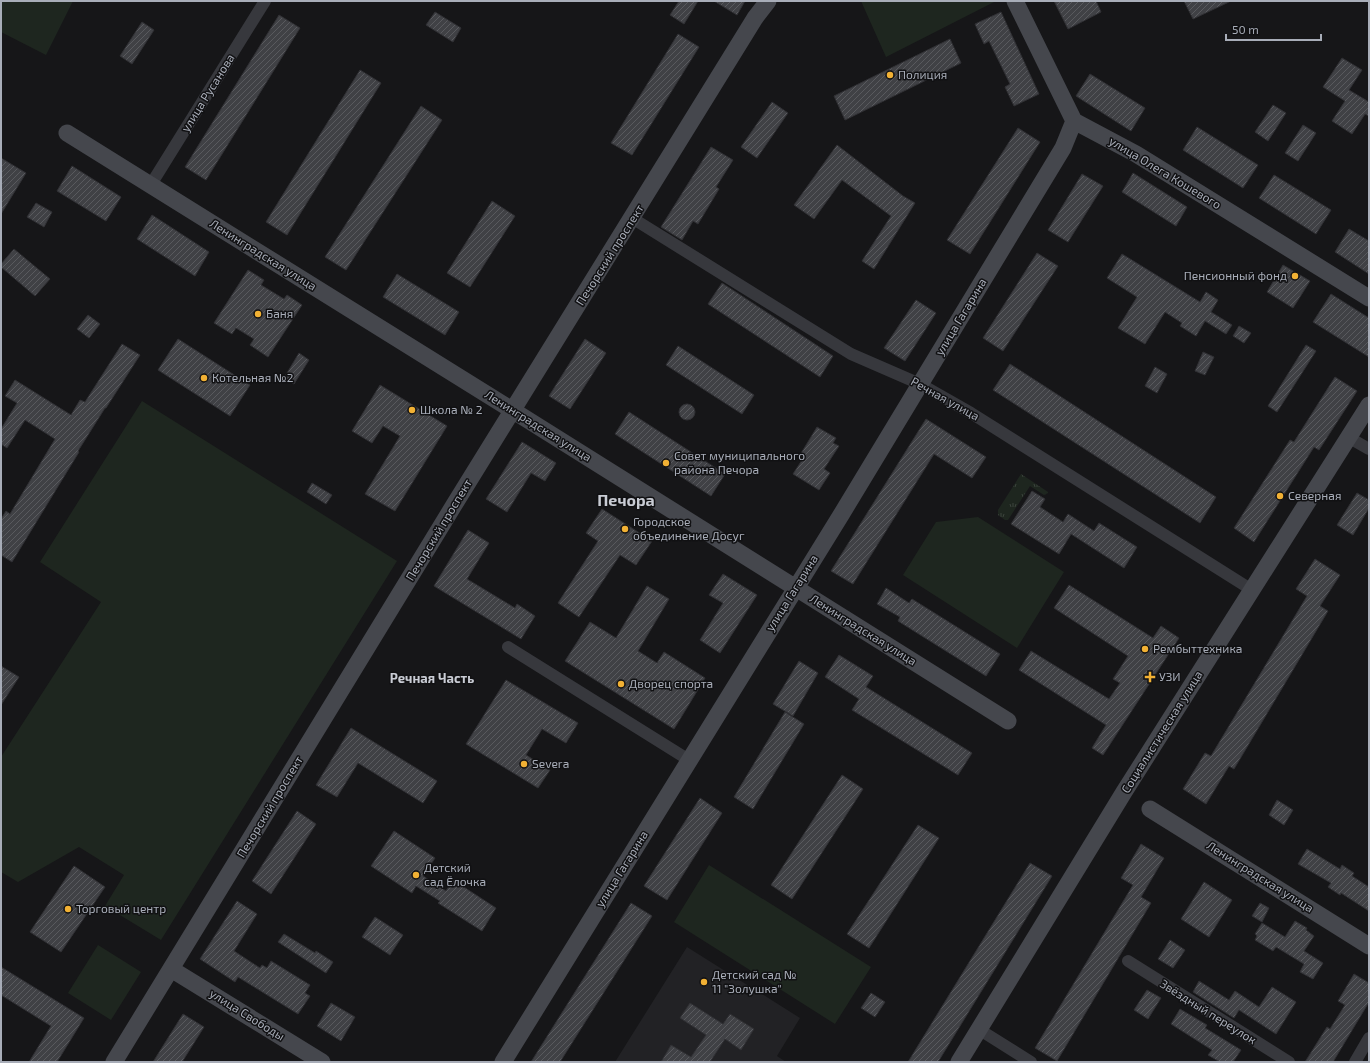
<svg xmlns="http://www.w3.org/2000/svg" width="1370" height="1063" font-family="'Exo 2',sans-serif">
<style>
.built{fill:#222225}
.grass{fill:url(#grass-tufts)}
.green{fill:#1e261f}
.building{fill:url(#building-hatch);stroke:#303034}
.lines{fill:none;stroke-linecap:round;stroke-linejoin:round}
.street{stroke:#37383d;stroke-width:12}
.secondary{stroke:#45474d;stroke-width:17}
.poi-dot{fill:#f2b134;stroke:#111113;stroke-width:1.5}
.labels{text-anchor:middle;stroke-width:3;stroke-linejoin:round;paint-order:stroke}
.poi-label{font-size:12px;fill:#a8adb8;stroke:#111113;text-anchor:start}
.street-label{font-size:12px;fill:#a8adb8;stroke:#111113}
.neighbourhood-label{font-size:13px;font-weight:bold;fill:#c9ccd4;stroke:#111113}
.district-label{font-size:16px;font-weight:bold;fill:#c9ccd4;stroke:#111113}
</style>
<defs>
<pattern id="grass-tufts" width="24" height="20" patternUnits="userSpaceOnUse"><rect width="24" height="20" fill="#1e261f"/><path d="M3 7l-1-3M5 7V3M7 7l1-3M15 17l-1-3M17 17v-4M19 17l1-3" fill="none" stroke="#3c433d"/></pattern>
<pattern id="building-hatch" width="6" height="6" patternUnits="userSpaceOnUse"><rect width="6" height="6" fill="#404145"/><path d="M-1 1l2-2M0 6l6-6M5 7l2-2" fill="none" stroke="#595a5e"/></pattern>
</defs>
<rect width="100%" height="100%" fill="#161618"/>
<path class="built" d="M687,947L800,1018L777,1056L786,1062H615Z"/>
<path class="grass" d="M1021,474L1048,492V493L1044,495L1030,486L1008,520H1005L998,515V510Z"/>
<path class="green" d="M2,1H73L46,55L1,32Z
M861,1H996L886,57Z
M142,401L397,561L161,940L105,906L124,875L79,847L18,882L1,872V757L101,602L40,562Z
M978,517L1064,572L1017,648L903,575L936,522Z
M709,865L871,967L835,1024L674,922Z
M98,945L141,972L111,1020L68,993Z"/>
<path class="building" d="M679,1H698L684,24L670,15Z
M714,1H745L737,15Z
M1054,1H1096L1101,12L1068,29Z
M1184,1H1231L1193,19Z
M435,12L461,28L453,42L426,25Z
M1001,12L1039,94L1014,106L1005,87L1010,84L989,41L984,44L975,24Z
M279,15L300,28L206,180L185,167Z
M142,22L154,30L132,64L120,56Z
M678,34L699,47L632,155L611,143Z
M950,39L961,63L845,120L834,96Z
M1342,58L1362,70L1349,90L1369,102V116L1365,114L1352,134L1332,121L1345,101L1323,87Z
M360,70L381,83L287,235L266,222Z
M1090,74L1145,108L1131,131L1076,96Z
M772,102L788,113L757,158L741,147Z
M1273,105L1286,113L1268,141L1255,132Z
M421,106L442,120L346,270L325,257Z
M1303,125L1316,133L1298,161L1285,153Z
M1197,127L1258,165L1243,188L1183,150Z
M1018,128L1040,142L970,254L947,240Z
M837,145L903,196L915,203L874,269L862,261L891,216L842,180L814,219L794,205Z
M711,147L733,160L716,187L719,189L698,224L693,221L682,240L661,227Z
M1,158L26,173L1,214Z
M72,166L121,197L106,221L57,191Z
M1133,173L1187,207L1176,226L1122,192Z
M1082,174L1103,186L1068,242L1048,230Z
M1274,175L1331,210L1316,234L1259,198Z
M492,201L515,216L470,287L447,273Z
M36,203L52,212L44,227L27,217Z
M152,215L209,252L195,276L137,239Z
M1349,229L1369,241V274L1335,252Z
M14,249L50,279L35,296L1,267V264Z
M1037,253L1058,266L1003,351L983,338Z
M1122,254L1200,302L1206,292L1218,300L1211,312L1232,325L1226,334L1205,321L1196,336L1180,326L1182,323L1165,312L1145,344L1118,328L1137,297L1107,278Z
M1283,265L1310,281L1293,308L1267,292Z
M248,270L264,280L261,285L284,299L287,295L302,305L268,357L250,345L254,339L236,328L232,334L214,323Z
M397,274L459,312L445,335L383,297Z
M722,283L833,356L820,377L708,304Z
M1331,294L1369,318V357L1313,322Z
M916,300L936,313L905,361L884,348Z
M88,315L100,324L89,338L77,329Z
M1239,326L1251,333L1244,343L1233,336Z
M178,339L250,385L230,416L158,370Z
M585,339L606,353L570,409L549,396Z
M122,344L140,355L106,408H105L78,451L79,452L12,562L1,555V519L6,511L10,514L55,439L25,420L7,448L1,444V429L17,403L5,396L15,380L71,415L80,400L85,402Z
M1306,345L1316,351L1277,412L1268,406Z
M678,346L754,395L742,414L666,365Z
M1203,352L1214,357L1205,375L1195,371Z
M299,353L309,360L294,384L284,378Z
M1010,364L1216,497L1200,523L993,390Z
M1155,367L1167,374L1157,393L1145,386Z
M1335,377L1357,391L1319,450L1314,447L1254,542L1234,528L1290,440L1294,442Z
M380,385L447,426L395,511L365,494L400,436L383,426L372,443L352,431Z
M679 412a8 8 0 1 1 16 0a8 8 0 1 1-16 0Z
M629,412L725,474L711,496L615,434Z
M926,419L986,457L972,478L934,454L853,584L831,571Z
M817,427L836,438L833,443L839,446L824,469L830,473L819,490L793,474L804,457L800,455Z
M522,442L556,463L545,481L531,473L507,512L486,499Z
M312,483L332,495L326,504L307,492Z
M1032,491L1045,499L1040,507L1063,522L1068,514L1094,531L1099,523L1137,547L1124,568L1071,534L1059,554L1011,524Z
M1357,493L1369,500V508L1353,535L1337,525Z
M602,509L652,541L636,565L620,555L579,617L558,603L598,541L586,533Z
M468,530L489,543L467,579L515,608L517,604L535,616L521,639L434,586Z
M1315,559L1340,575L1320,606L1328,611L1234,769L1229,766L1206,804L1183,789L1205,753L1211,756L1307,596L1296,589Z
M723,574L757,595L720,653L700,640L723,603L709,595Z
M1069,585L1153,638L1161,626L1179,638L1103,755L1092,748L1106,725L1019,670L1031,651L1109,699L1120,683L1113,679L1128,656L1054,608Z
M647,586L669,599L638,651L657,663L664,652L705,678L674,729L565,661L590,622L616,638Z
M886,588L909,603L912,599L1000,654L986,676L898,621L900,617L877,604Z
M839,655L873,676L866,687L972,753L958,775L852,710L859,699L825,677Z
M799,661L818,673L793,716L773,704Z
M1,666L19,677L1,705Z
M506,680L578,723L566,743L542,729L526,755L550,770L538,788L466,744Z
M785,712L804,724L753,809L734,797Z
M351,728L437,781L423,803L358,763L337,797L316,785Z
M842,775L863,789L792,899L771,885Z
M700,798L722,813L667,900L644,886Z
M1277,800L1293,810L1284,825L1269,815Z
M297,811L316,824L271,894L252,881Z
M918,825L939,838L869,948L847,934Z
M394,831L435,858L423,876L446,891L453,880L496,908L482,931L438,903L440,901L416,886L412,893L371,866Z
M1141,844L1164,858L1141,897L1151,903L1057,1061L1035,1048L1133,885L1121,878Z
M1307,849L1340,869L1342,865L1354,873L1352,876L1369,887V911L1341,893L1340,895L1328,887L1331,883L1298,864Z
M1030,863L1052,876L938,1062H908Z
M74,866L105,887L61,952L30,932Z
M1204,882L1232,900L1209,937L1181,919Z
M237,901L257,914L234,951L260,968L262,965L267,968L271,961L310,985L305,993L310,996L298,1014L238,977L235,982L200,959Z
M631,903L652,916L560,1062H531Z
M1260,903L1269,908L1262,922L1252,916Z
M375,917L403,935L390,955L362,937Z
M1295,921L1307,928L1306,930L1314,936L1304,951L1323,963L1313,979L1300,972L1304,964L1276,947L1273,951L1255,940L1257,936L1255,934L1262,923L1285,937Z
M284,934L315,953L316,951L333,962L326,973L278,942Z
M1170,940L1185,950L1173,968L1158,959Z
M1,967L84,1018L57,1062H29L51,1026L1,995Z
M1354,974L1369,983V1002L1333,1062H1305L1327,1027L1330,1029L1345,1005L1338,1001Z
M1199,981L1229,1000L1235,991L1259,1007L1272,987L1296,1002L1276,1034L1239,1010L1234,1018L1193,992Z
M1147,990L1161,998L1148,1019L1134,1010Z
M871,993L885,1002L875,1017L861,1008Z
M331,1003L355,1017L341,1041L317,1026Z
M690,1003L723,1024L730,1014L754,1029L741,1050L725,1039L710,1062H661L671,1045L691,1057L706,1035L680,1018Z
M1180,1009L1207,1025L1205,1028L1241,1050L1233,1062H1220L1208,1055L1212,1050L1171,1024Z
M183,1014L204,1027L182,1062H153Z"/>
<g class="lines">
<path class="street" d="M150,186L265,1
M632,218L851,354L920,384L971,413L1252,590
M1348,437L1369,449
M508,647L689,760
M1128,961L1289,1062
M980,1030L1031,1062
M1355,1062L1369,1038"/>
<path class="secondary" d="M1015,1L1074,121L1136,154L1369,298
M67,133L512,410L1008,721
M1150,809L1369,946
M171,969L322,1062
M114,1062L454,505L755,18L768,1
M503,1062L841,515L1063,148L1074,121
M959,1062L1124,792L1369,405"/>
</g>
<g class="poi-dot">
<circle cx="890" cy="75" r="4"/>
<circle cx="1295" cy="276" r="4"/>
<circle cx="258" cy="314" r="4"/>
<circle cx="204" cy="378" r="4"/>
<circle cx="412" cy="410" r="4"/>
<circle cx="666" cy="463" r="4"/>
<circle cx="1280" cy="496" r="4"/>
<circle cx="625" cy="529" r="4"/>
<circle cx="1145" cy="649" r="4"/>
<path d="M1148 671h4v4h4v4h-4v4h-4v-4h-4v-4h4z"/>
<circle cx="621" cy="684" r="4"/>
<circle cx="524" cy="764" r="4"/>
<circle cx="416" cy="875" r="4"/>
<circle cx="68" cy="909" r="4"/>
<circle cx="704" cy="982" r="4"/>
</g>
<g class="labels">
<g class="poi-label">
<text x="898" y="79">Полиция</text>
<text x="1287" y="280" text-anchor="end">Пенсионный фонд</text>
<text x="266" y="318">Баня</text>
<text x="212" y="382">Котельная №2</text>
<text x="420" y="414">Школа № 2</text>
<text x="674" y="460">Совет муниципального<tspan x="674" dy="14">района Печора</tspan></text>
<text x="1288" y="500">Северная</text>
<text x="633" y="526">Городское<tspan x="633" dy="14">объединение Досуг</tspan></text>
<text x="1153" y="653">Рембыттехника</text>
<text x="1159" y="681">УЗИ</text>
<text x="629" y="688">Дворец спорта</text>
<text x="532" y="768">Severa</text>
<text x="424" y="872">Детский<tspan x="424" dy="14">сад Ёлочка</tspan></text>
<text x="76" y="913">Торговый центр</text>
<text x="712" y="979">Детский сад №<tspan x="712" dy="14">11 "Золушка"</tspan></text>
</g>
<g class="street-label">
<text transform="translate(208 93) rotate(-58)" y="4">улица Русанова</text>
<text transform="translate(1165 173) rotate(31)" y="4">улица Олега Кошевого</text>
<text transform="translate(263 255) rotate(32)" y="4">Ленинградская улица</text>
<text transform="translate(610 255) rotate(-58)" y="4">Печорский проспект</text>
<text transform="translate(961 317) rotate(-59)" y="4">улица Гагарина</text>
<text transform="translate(945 399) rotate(29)" y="4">Речная улица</text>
<text transform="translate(538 426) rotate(32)" y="4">Ленинградская улица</text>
<text transform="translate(439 530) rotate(-59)" y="4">Печорский проспект</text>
<text transform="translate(792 593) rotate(-58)" y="4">улица Гагарина</text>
<text transform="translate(863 630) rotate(32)" y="4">Ленинградская улица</text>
<text transform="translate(1162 732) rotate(-58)" y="4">Социалистическая улица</text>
<text transform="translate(270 807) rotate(-59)" y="4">Печорский проспект</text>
<text transform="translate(622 869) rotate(-58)" y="4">улица Гагарина</text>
<text transform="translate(1260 877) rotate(32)" y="4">Ленинградская улица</text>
<text transform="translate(1208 1012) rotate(32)" y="4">Звёздный переулок</text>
<text transform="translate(247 1015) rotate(32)" y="4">улица Свободы</text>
</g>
<g class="neighbourhood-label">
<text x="432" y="683">Речная Часть</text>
</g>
<g class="district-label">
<text x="626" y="506">Печора</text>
</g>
</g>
<rect width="1370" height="1063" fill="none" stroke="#a8adb8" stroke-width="4"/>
<path d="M1226 34v6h95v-6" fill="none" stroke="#a8adb8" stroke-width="2"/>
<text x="1232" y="34" font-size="12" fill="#a8adb8" stroke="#111113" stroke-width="3" paint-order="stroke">50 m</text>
</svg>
